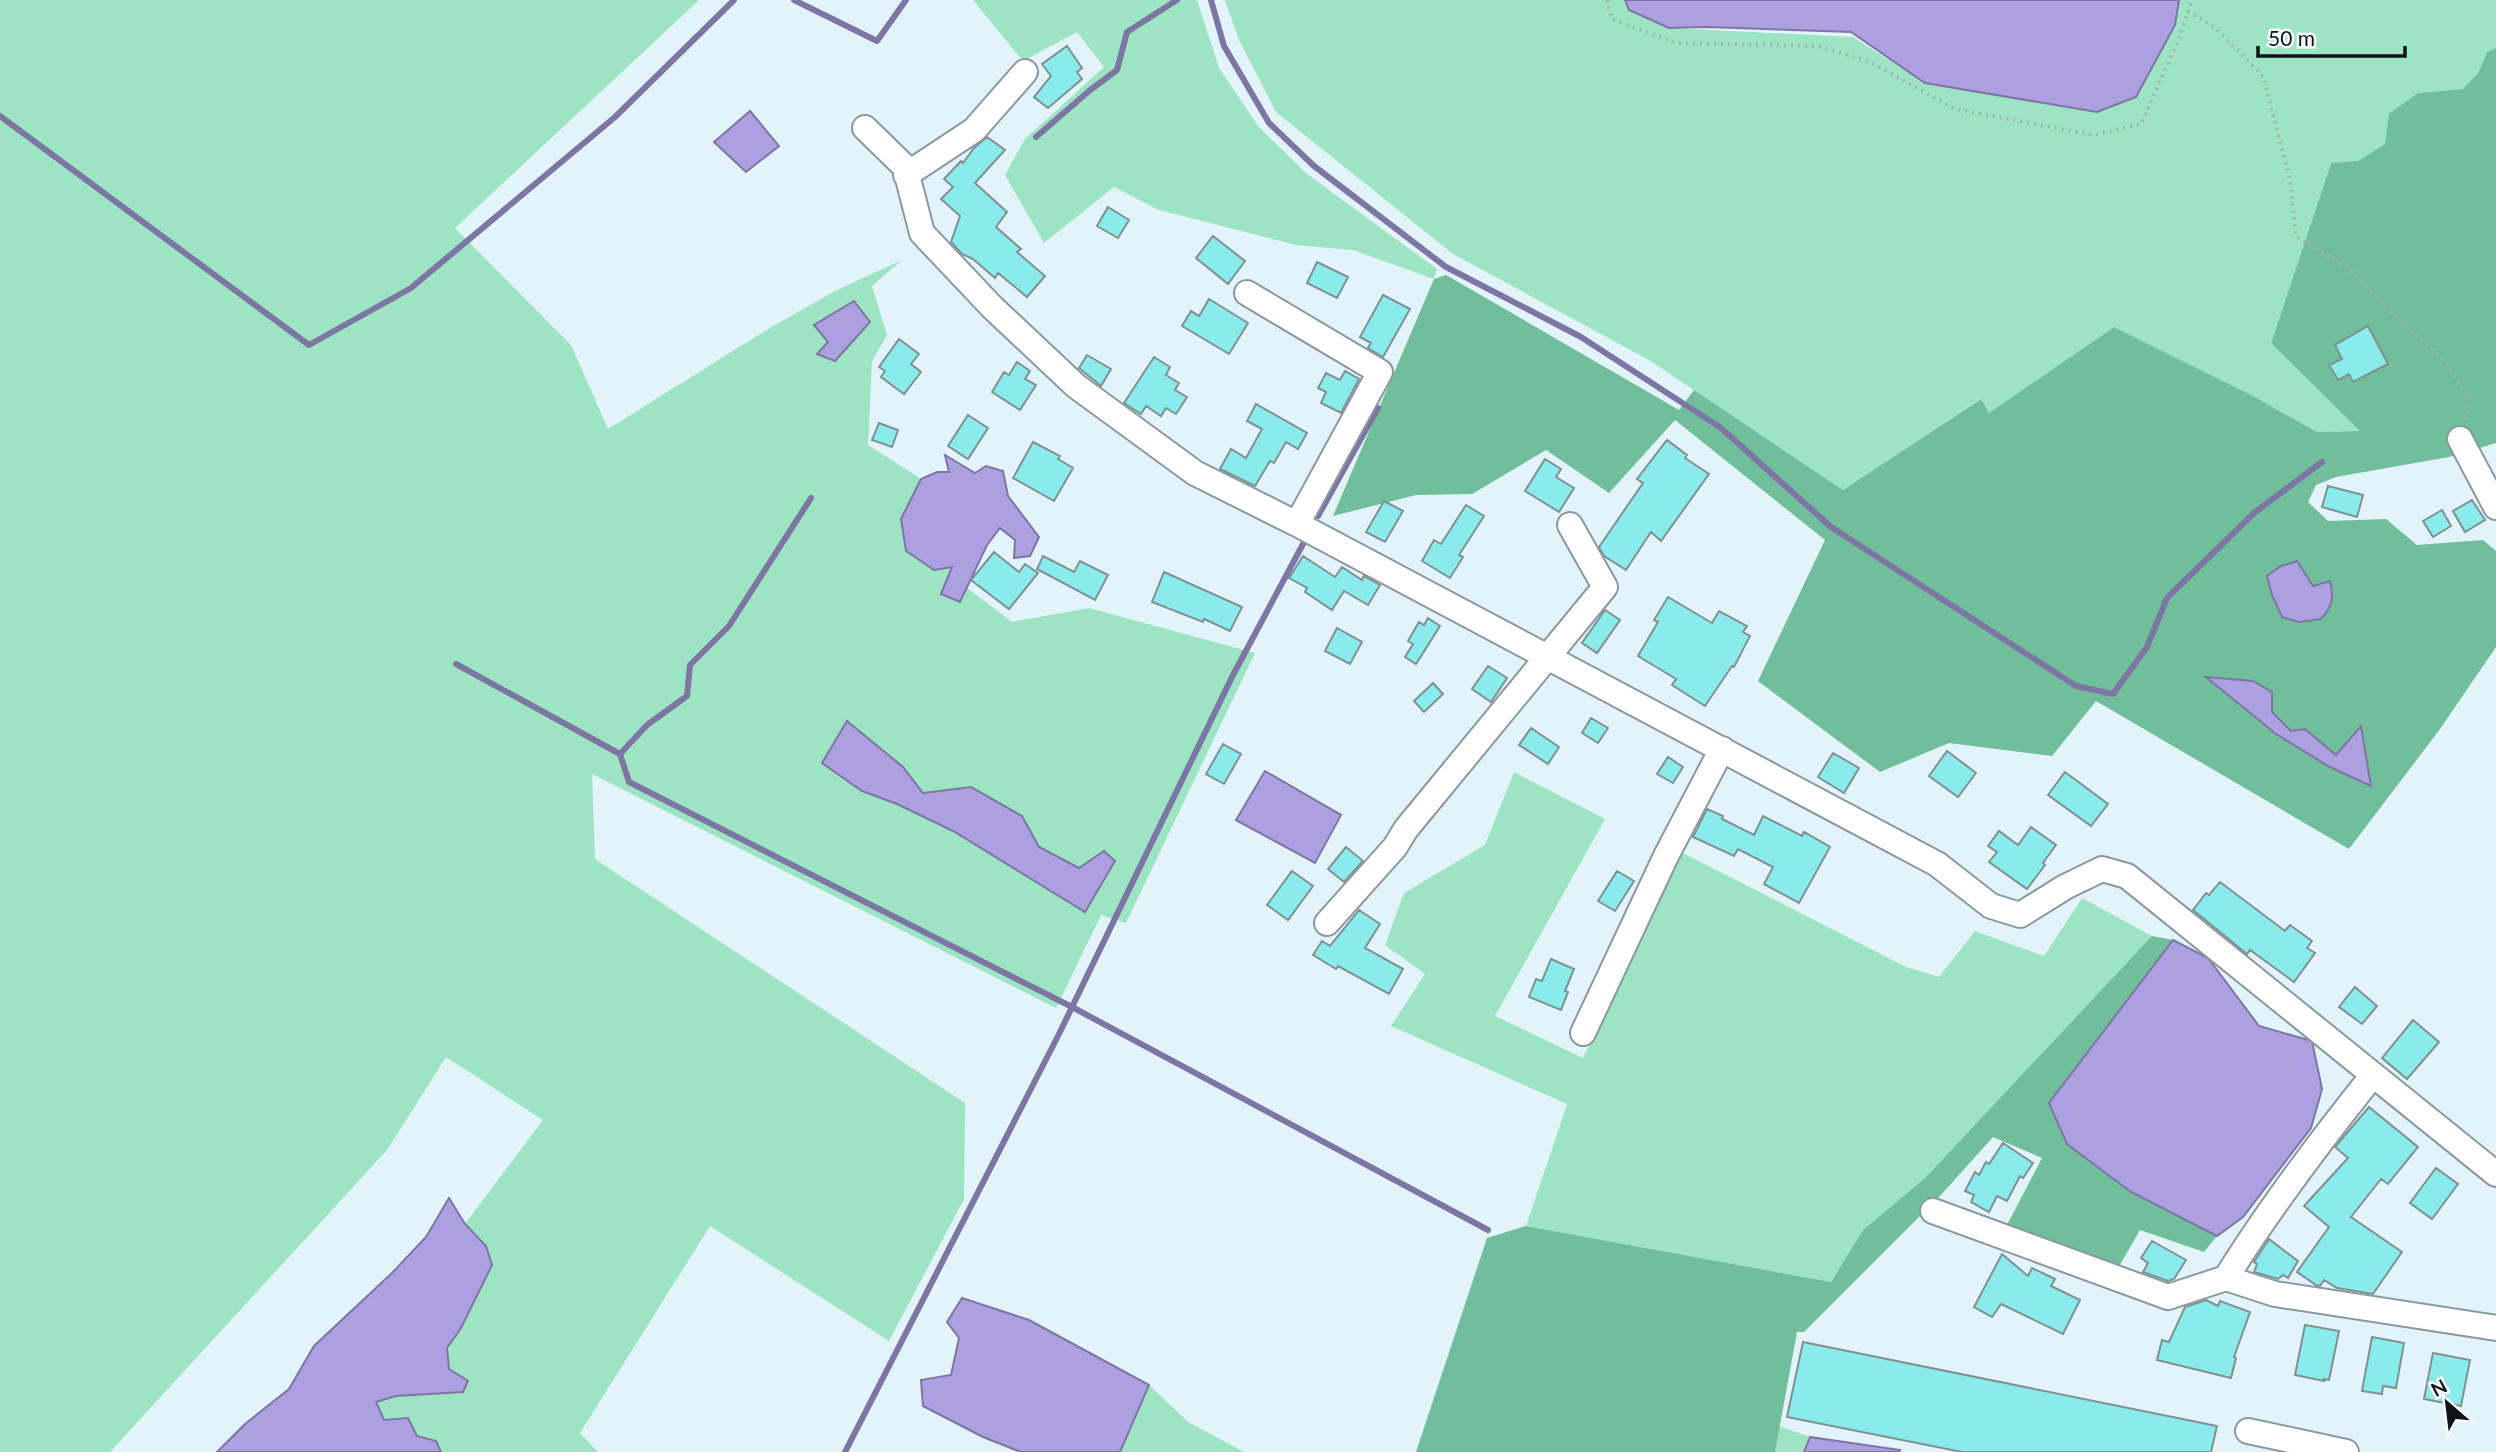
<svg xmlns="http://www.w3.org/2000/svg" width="2496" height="1452" font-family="Lato,sans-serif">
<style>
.green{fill:#9ce4c2}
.forest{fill:#71be9b}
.water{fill:#aca0e0;stroke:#7d76a4;stroke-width:2}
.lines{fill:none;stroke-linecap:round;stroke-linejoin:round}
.stream{stroke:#7d76a4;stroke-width:6}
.building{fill:#89ebeb;stroke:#7f9191;stroke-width:2}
.minor-casing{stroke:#8a99a0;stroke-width:28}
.path{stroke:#a3afb5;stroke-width:3.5;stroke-dasharray:2 5;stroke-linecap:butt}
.minor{stroke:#fff;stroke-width:24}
</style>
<rect width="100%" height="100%" fill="#e3f3fa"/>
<path class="green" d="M0,0H699L455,228L571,345L608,429L768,329L835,291L902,260L872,286L887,335L872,361L868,445L921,479L901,519L906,551L934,570L952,567L960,602L967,588L1012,622L1089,608L1255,653L1126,923L1101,915L1056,1008L592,774L595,859L965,1103L964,1199L889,1341L710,1226L580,1433L598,1452H441L436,1441L417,1436L384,1420L375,1402L396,1396L441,1393L449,1369L447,1348L461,1328L486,1246L465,1224L543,1120L446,1057L387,1150L110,1452H0Z
M973,0H1197L1219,68L1258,126L1307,174L1437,269L1434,279L1353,250L1296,245L1159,210L1114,187L1044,243L1005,175L1025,139L1104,67L1077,32L1023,61Z
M1225,0H1625L1630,11L1669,28L1853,37L1925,83L2175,25L2179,0H2496V48L2487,52L2478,73L2463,89L2418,93L2386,144L2358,161L2331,163L2271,343L2361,431L2317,432L2255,397L2114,327L1989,413L1980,399L1843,490L1649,360L1453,254L1276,112L1239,40Z
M1514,772L1605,819L1495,1016L1583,1058L1681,852L1906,967L1939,977L1975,931L2044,956L2082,898L2152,936L1925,1178L1863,1230L1831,1282L1526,1226L1567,1104L1391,1026L1425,974L1385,945L1404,893L1485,845Z
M1149,1385L1188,1422L1244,1452H1120Z
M1779,1426L1810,1437L1804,1452H1775Z"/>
<path class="forest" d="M2496,48V443L2449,457L2336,477L2316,485L2308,502L2328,521L2386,519L2417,545L2483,540L2496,551V647L2440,729L2349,849L2096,701L2052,756L1949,743L1880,772L1758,681L1825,540L1675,420L1609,493L1546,450L1472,494L1416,495L1333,516L1434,279L1446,275L1679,410L1694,390L1843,490L1981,399L1989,413L2114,327L2255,397L2317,432L2360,431L2271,343L2331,163L2358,161L2385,144L2389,114L2418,93L2463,89L2478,73L2487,52Z
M2152,936L2173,940L2049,1103L2067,1144L2131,1192L2217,1236L2204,1252L2140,1230L2118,1268L2007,1225L2042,1158L1993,1137L1940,1196L1804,1332H1797L1775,1452H1416L1487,1238L1526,1226L1831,1282L1863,1230L1925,1178Z"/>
<path class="water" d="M1625,0H2179L2175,25L2136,97L2097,112L1925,83L1851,32L1706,27L1669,28L1629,10Z
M750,111L779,146L746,172L714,142Z
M854,301L870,322L835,361L817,354L828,342L814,325Z
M945,455L975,473L986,466L1003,471L1008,496L1039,537L1030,556L1014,558L1015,540L1000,528L987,545L960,602L941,594L952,567L934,570L906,551L901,519L921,479L937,472H949Z
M2297,561L2313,586L2330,581C2334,597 2333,606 2321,619L2299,622L2282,617L2272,595L2267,576L2281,566Z
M2206,677L2253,681L2272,692V712L2291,731L2305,729L2336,755L2361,726L2371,786L2328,766L2276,734Z
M847,721L903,767L923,793L971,787L1022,816L1039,847L1079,868L1104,851L1115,861L1085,912L953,831L897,804L862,791L822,763Z
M1265,771L1341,815L1315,863L1236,820Z
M2173,940L2208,958L2259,1026L2312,1041L2322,1089L2311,1128L2243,1217L2217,1236L2131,1192L2067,1144L2049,1103Z
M449,1198L465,1224L486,1246L492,1265L461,1328L447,1348L449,1369L468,1381L463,1392L396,1396L376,1402L384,1420L408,1418L417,1436L436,1441L441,1452H217L245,1424L289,1389L314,1346L392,1273L426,1237Z
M962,1298L1029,1320L1149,1385L1120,1452H1021L983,1437L923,1406L921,1380L951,1375L959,1338L947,1322Z
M1810,1437L1900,1450L1899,1452H1804Z"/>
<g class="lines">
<path class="stream" d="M794,0L877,41L906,0
M1211,0L1224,46L1269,123L1314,166L1446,267L1581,337L1721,428L1831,527L2076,686L2113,694L2147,647L2167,598L2254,513L2322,462
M0,116L309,345L411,288L615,117L734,0
M1036,137L1089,91L1117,70L1127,32L1177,0
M1318,516L1378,408
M456,664L620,754L629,782L1072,1007L1488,1230
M620,754L647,725L687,696L690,665L729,626L811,498
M845,1452L1058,1036L1233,675L1303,544"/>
</g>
<path class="building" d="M1067,46L1082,68L1077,72L1082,79L1048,108L1034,97L1051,76L1042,64Z
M987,137L1005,150L975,183L1007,212L996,227L1021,249L1017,252L1045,276L1027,297L998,273L995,278L973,259L962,254L951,242L960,216L941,199L953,187L944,179L961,161L963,163L974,148Z
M1108,207L1129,220L1118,238L1097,226Z
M1213,236L1245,261L1228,284L1196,258Z
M1317,262L1348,277L1337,298L1307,283Z
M1383,295L1410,309L1383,357L1368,348L1371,343L1360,337Z
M1209,299L1248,323L1229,354L1182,326L1191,311L1199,316Z
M2368,326L2388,364L2353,382L2349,374L2338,380L2329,365L2342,359L2335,345Z
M899,339L919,354L911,364L921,372L904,394L881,377L885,371L879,367Z
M1087,355L1111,369L1101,386L1079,368Z
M1154,357L1170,367L1166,375L1179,383L1175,390L1187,397L1176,414L1166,408L1161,416L1146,406L1141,414L1124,403Z
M1017,362L1030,371L1025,379L1036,385L1020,410L992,392L1004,372L1009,375Z
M1345,371L1359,379L1341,413L1321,403L1326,392L1318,388L1326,373L1340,380Z
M1256,404L1307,433L1298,449L1286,442L1274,463L1270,461L1255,486L1220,469L1231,449L1246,458L1262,429L1247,421Z
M968,415L988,428L968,459L948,446Z
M879,423L898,430L892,447L872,440Z
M1667,440L1687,455L1685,458L1709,474L1661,541L1651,532L1626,570L1604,556L1599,547L1643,483L1637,479Z
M1033,442L1060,456L1058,459L1073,468L1054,501L1013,478Z
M1545,459L1561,469L1556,477L1574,488L1559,512L1525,491Z
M2328,486L2363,495L2357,517L2322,507Z
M2472,500L2485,520L2465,532L2453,511Z
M1384,501L1403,511L1385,542L1366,532Z
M1466,505L1484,516L1459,555L1463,557L1450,578L1422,561L1434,540L1441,544Z
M2442,510L2451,526L2433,537L2423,521Z
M994,552L1019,572L1025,564L1038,573L1009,609L971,580Z
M1043,556L1074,572L1080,561L1108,575L1095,600L1037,569Z
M1303,556L1335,577L1342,567L1362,580L1364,576L1380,585L1368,605L1344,591L1332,610L1305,592L1307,588L1289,578Z
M1164,572L1242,607L1230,631L1204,619L1203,622L1152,602Z
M1668,597L1712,623L1719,611L1747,626L1743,632L1750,636L1734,667L1732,666L1705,706L1672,685L1676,679L1638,656L1658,622L1654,620Z
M1605,610L1620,620L1597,653L1582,643Z
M1428,618L1440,626L1416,664L1405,657L1413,644L1408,641L1419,622L1424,625Z
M1337,628L1362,642L1350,664L1325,651Z
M1488,666L1507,678L1491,702L1472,689Z
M1433,683L1443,694L1424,712L1414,701Z
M1591,718L1608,728L1598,743L1582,733Z
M1531,728L1559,747L1548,764L1519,745Z
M1223,744L1241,754L1224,784L1206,774Z
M1947,751L1976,773L1958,797L1929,776Z
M1833,753L1859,768L1844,793L1818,777Z
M1668,757L1683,767L1673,783L1657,774Z
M2065,772L2108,804L2091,826L2048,795Z
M1707,809L1723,816L1722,819L1754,835L1763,816L1802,836L1804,832L1830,847L1799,903L1764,884L1773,867L1738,849L1734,856L1693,837Z
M2031,827L2056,845L2043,863L2045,865L2027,889L1989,862L1997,852L1988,846L1999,831L2018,845Z
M1346,847L1363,861L1344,882L1328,869Z
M1292,871L1313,886L1288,920L1267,905Z
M1617,871L1634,881L1615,911L1598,901Z
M2220,882L2285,931L2290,925L2312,941L2307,948L2315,953L2294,982L2250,950L2247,954L2193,910L2206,893L2209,895Z
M1359,910L1380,924L1365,948L1403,969L1389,994L1338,966L1336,969L1313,955L1322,941L1330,946Z
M1551,959L1574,969L1565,991L1568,992L1561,1010L1529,997L1536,979L1542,981Z
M2355,987L2377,1006L2362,1024L2339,1007Z
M2413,1020L2439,1042L2407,1079L2382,1058Z
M2369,1107L2418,1147L2388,1184L2381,1179L2351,1217L2402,1252L2373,1294L2337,1288L2324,1280L2320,1286L2316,1285L2297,1272L2329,1227L2304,1206L2348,1158L2335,1147Z
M2003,1143L2033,1163L2023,1178L2020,1176L2007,1201L1997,1196L1989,1212L1971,1202L1974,1195L1965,1191L1975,1172L1979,1175L1986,1162L1989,1164Z
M2436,1168L2458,1184L2432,1219L2410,1203Z
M2269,1239L2298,1261L2288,1278L2283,1275L2278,1279L2254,1272L2257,1264L2254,1262Z
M2152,1241L2186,1260L2174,1279L2168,1281L2143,1272L2148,1263L2141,1258Z
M2002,1254L2028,1276L2032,1268L2055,1279L2051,1286L2080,1300L2063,1334L2001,1304L1992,1317L1974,1307Z
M2206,1300L2218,1306L2220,1301L2250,1312L2234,1357L2236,1358L2231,1378L2157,1360L2162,1340L2169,1342L2185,1307Z
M2305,1325L2339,1331L2329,1380L2324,1379V1381L2295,1375Z
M2372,1337L2404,1343L2396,1388L2383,1386L2382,1394L2362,1391Z
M1803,1342L2217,1426L2211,1452H1962L1787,1417Z
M2433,1353L2470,1360L2461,1406L2424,1399Z"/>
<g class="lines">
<defs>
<path id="minor" d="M865,128L905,167L922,233L992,307L1076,386L1195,473L1297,524L1937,864L1991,906L2020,915L2065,887L2102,869L2127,876L2496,1174
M906,175L974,130L1025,72
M1247,293L1380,372L1297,524
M2460,439L2496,507
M1327,923L1395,847L1406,829L1605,587L1570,525
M1583,1033L1666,856L1722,749
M1933,1211L2168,1297L2226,1278L2275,1294L2496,1328
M2226,1278C2270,1207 2321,1140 2373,1075
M2248,1431L2346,1452"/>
</defs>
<use href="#minor" class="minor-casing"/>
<path class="path" d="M1607,0L1612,19L1676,43L1818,46L1868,61L1955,109L2093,135L2141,124L2177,43L2192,0
M2188,11L2216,28L2263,76L2290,180L2296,236L2350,270L2405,326L2444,359L2471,402L2465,420"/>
<use href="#minor" class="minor"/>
</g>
<g transform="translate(2447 1403) rotate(332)" stroke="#fafdff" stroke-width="5" paint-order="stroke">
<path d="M0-5L12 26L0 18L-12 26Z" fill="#0f1417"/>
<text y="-10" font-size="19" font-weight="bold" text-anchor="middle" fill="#0f1417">N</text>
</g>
<path d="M2258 46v10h147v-10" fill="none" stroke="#0f1417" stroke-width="3.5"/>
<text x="2268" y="46" font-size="21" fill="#0f1417" stroke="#fafdff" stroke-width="5" paint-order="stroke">50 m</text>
</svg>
